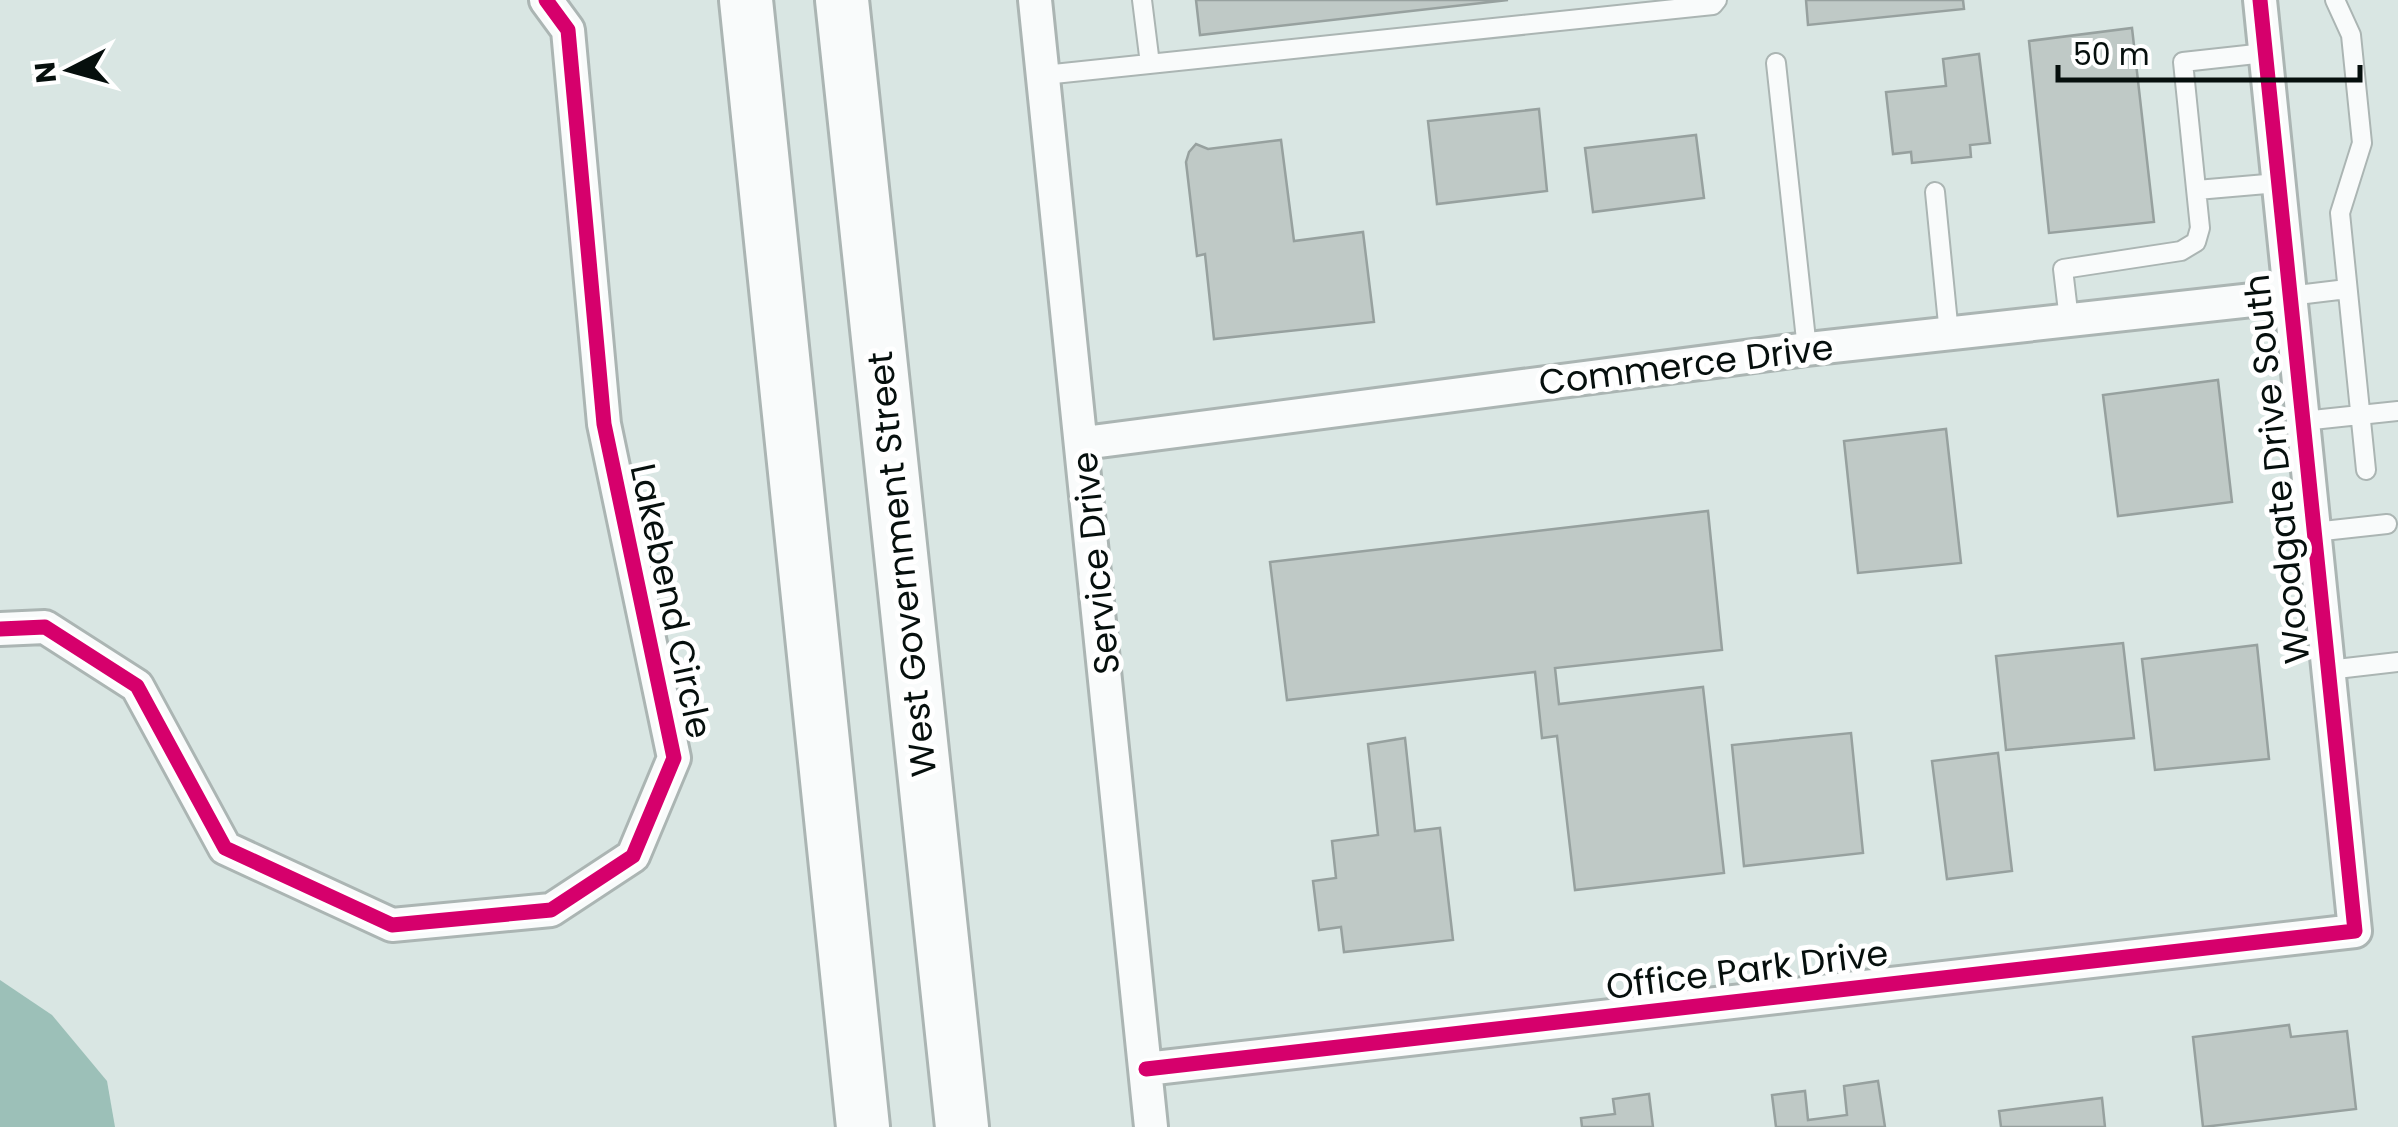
<svg xmlns="http://www.w3.org/2000/svg" width="2398" height="1127" font-family="Poppins,sans-serif">
<style>
.water{fill:#9cc0b8}
.building{fill:#bfc9c6;stroke:#97a19f;stroke-width:2.5}
.lines{fill:none;stroke-linecap:round;stroke-linejoin:round}
.service-casing{stroke:#abb5b3;stroke-width:22}
.minor-casing{stroke:#abb5b3;stroke-width:38}
.primary-casing{stroke:#abb5b3;stroke-width:58}
.service{stroke:#f9fbfb;stroke-width:18}
.minor{stroke:#f9fbfb;stroke-width:32}
.primary{stroke:#f9fbfb;stroke-width:52}
.cycleway-casing{stroke:#fff;stroke-width:21}
.cycleway{stroke:#d6006c;stroke-width:15}
.labels{text-anchor:middle;stroke-width:10;stroke-linejoin:round;paint-order:stroke}
.street-label{font-size:35px;fill:#060f0d;stroke:#fff}
</style>
<rect width="100%" height="100%" fill="#d9e6e3"/>
<path class="water" d="M0,980L52,1015L107,1081L115,1127H0Z"/>
<path class="building" d="M1196,0H1508L1200,35Z
M1806,0H1963L1964,9L1808,25Z
M2132,28L2154,222L2049,233L2029,41Z
M1979,54L1990,143L1970,145L1971,157L1912,163L1911,152L1893,154L1886,92L1946,86L1943,59Z
M1539,109L1547,191L1437,204L1428,121Z
M1696,135L1704,198L1593,212L1585,148Z
M1281,140L1294,241L1363,232L1374,322L1214,339L1205,254L1197,256L1186,162L1189,152L1196,144L1208,149Z
M2218,380L2232,502L2118,516L2103,395Z
M1946,429L1961,563L1858,573L1844,441Z
M1708,511L1722,650L1555,668L1559,704L1703,687L1724,873L1575,890L1557,736L1542,738L1535,672L1287,700L1270,562Z
M2123,643L2134,738L2006,750L1996,656Z
M2257,645L2269,759L2155,770L2142,659Z
M1851,733L1863,853L1744,866L1732,745Z
M1405,738L1415,831L1440,828L1453,940L1344,952L1341,927L1319,930L1313,881L1336,878L1332,841L1378,835L1368,744Z
M1998,753L2012,871L1947,879L1932,761Z
M2289,1025L2291,1037L2347,1031L2356,1109L2203,1127L2193,1037Z
M1878,1081L1885,1127H1776L1772,1095L1805,1091L1808,1120L1847,1115L1844,1086Z
M1649,1094L1653,1127H1582L1581,1118L1615,1114L1613,1099Z
M2102,1098L2105,1127H2001L1999,1111Z"/>
<g class="lines">
<defs>
<path id="service" d="M1142,0L1150,64
M2335,0L2351,35L2362,143L2340,213L2366,470
M1776,63L1807,349
M1044,75L1713,5L1717,0
M2197,190L2278,183
M1935,192L1949,334
M2289,296L2347,289
M2069,320L2063,269L2181,251L2196,242L2200,228L2183,62L2265,53
M2303,421L2398,411
M2314,532L2387,524
M2328,670L2398,662"/>
<path id="minor" d="M1035,0L1151,1127
M1084,443L1807,349L2289,296
M0,629L45,627L137,686L225,848L392,925L551,910L633,856L674,758L604,424L568,30L546,0
M1146,1069L2355,931L2260,0"/>
<path id="primary" d="M746,0L863,1127
M842,0L962,1127"/>
</defs>
<use href="#service" class="service-casing"/>
<use href="#minor" class="minor-casing"/>
<use href="#primary" class="primary-casing"/>
<use href="#service" class="service"/>
<use href="#minor" class="minor"/>
<use href="#primary" class="primary"/>
<defs>
<path id="cycleway" d="M0,629L45,627L137,686L225,848L392,925L551,910L633,856L674,758L604,424L568,30L546,0
M1146,1069L2355,931L2260,0"/>
</defs>
<use href="#cycleway" class="cycleway-casing"/>
<use href="#cycleway" class="cycleway"/>
</g>
<g class="labels">
<g class="street-label">
<text transform="translate(1686 365) rotate(-7)" y="12">Commerce Drive</text>
<text transform="translate(2277 469) rotate(-96)" y="12">Woodgate Drive South</text>
<text transform="translate(1096 563) rotate(-96)" y="12">Service Drive</text>
<text transform="translate(902 564) rotate(-96)" y="12">West Government Street</text>
<text transform="translate(671 601) rotate(78)" y="12">Lakebend Circle</text>
<text transform="translate(1747 970) rotate(-7)" y="12">Office Park Drive</text>
</g>
</g>
<g transform="translate(70 70) rotate(264)" stroke="#ffffff" stroke-width="8" paint-order="stroke">
<path d="M0-8L18 38L0 25L-18 38Z" fill="#060f0d"/>
<text y="-15" font-size="28" font-weight="bold" text-anchor="middle" fill="#060f0d">N</text>
</g>
<path d="M2058 65v15h302v-15" fill="none" stroke="#060f0d" stroke-width="5"/>
<text x="2073" y="65" font-size="30" fill="#060f0d" stroke="#ffffff" stroke-width="8" paint-order="stroke">50 m</text>
</svg>
